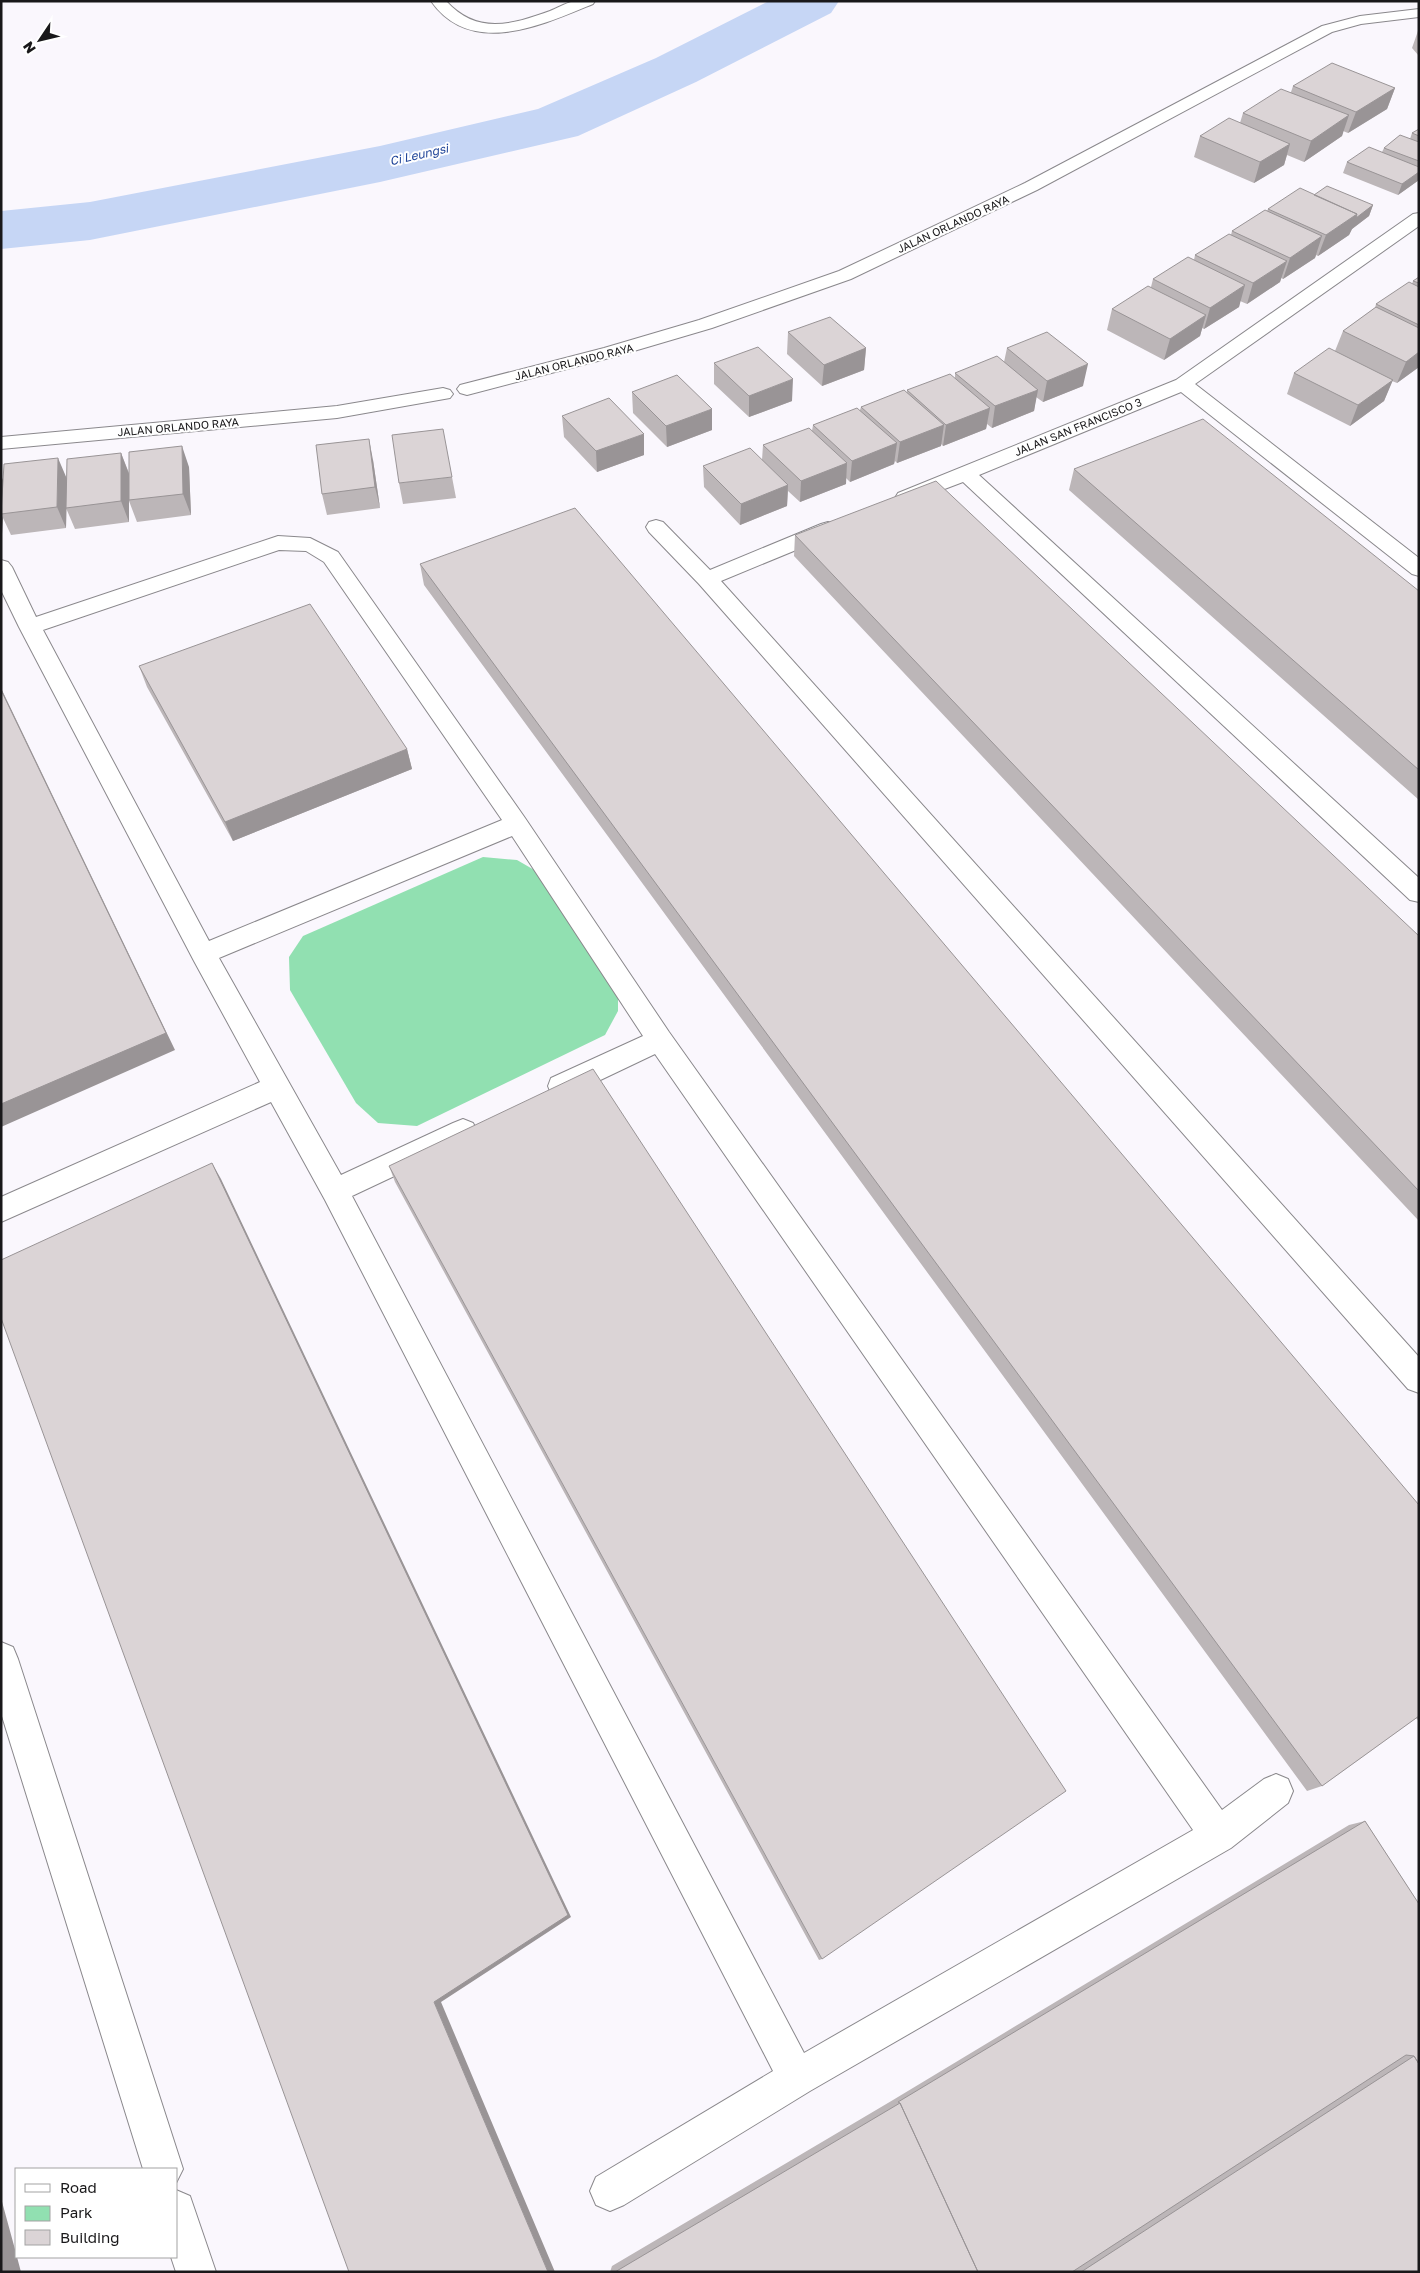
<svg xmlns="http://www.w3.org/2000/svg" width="1420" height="2273" font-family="'Golos Text',sans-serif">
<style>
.green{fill:#91e0b1}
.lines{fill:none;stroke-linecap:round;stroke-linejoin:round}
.river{fill:#c6d6f5;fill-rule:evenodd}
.minor-casing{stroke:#8a888c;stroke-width:2}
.minor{fill:#fff;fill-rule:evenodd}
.wall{fill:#bcb6b8}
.shaded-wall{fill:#999496}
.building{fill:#dbd4d6;stroke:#999496}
.labels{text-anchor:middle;stroke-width:4;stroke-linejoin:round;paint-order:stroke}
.far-street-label{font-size:11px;fill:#19181a;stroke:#fff}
.far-water-label{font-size:12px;font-style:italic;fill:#1e4398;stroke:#fff}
</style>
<rect width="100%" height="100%" fill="#faf7fd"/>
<path class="green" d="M483,857L517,860L536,871L618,987V1011L605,1035L417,1126L378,1123L356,1103L290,990L289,957L303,936Z"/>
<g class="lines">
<path class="river" d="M769,1H839L831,13L696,82L578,136L380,182L90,240L1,249V211L90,202L380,146L538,109L656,58Z"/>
<defs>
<path id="minor" d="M431,1H446C477,35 511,25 550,11C558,8 567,2 576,1C582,0 589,1 595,1L593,4C542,25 471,58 431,1Z
M1419,9V17L1361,24L1332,32L1037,190L851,279L712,328L617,356L467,395L460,393L457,389L460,385L604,348L699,320L839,271L1025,183L1322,26L1360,16Z
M1419,213V226L1195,384L1419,558V576L1412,574L1181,392L979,475L1419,878V902L1410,900L963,482L905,504L898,503L895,498L898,493L1176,380L1413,214Z
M443,388L450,390L453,394L450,398L337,418L1,449V437L337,406Z
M656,520L663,522L710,570L821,524L828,522L835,524L838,529L835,534L721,581L1419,1357V1393L1408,1389L699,584L649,532L646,527L649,522Z
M278,536L310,538L338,552L525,818L669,1032L1222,1810L1264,1779L1276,1774L1288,1779L1293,1791L1288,1803L1231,1848L810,2091L624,2205L610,2211L596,2205L590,2191L596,2177L773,2071L325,1200L271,1102L1,1222V1197L260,1082L194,961L19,627L1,590V560L8,562L12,567L36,617ZM279,550L306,551L324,562L502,820L209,941L43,630ZM512,836L643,1036L551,1078L548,1086L551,1094L561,1097L571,1094L655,1054L1193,1830L804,2053L352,1196L473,1139L477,1131L473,1123L463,1119L453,1123L341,1175L219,958Z
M1,1642L13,1647L18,1659L183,2169L176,2183V2169H143L1,1713Z
M176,2190L190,2196L216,2272H176L171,2257H176Z"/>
</defs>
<use href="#minor" class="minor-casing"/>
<use href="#minor" class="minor"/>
</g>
<path class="wall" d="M1419,28V56L1412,48Z
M1293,86L1395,88L1387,109L1348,133L1343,131L1342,136L1304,162L1287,155L1284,165L1254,183L1194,157L1200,136L1240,123L1243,113L1291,92Z
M1419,129V180L1398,195L1343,173L1347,162L1382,152L1384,148L1410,139L1412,133Z
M1314,195L1373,205L1369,216L1352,229L1349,235L1318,256L1316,255L1315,258L1283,279L1281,278L1280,282L1247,304L1240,301L1239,307L1204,329L1202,328L1200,336L1164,360L1107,330L1112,309L1151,287L1153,279L1194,260L1195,255L1231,235L1232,231L1267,211L1268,209Z
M1419,277V367L1397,383L1392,381L1384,401L1350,426L1287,394L1294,373L1335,351L1343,331L1375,308L1376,304L1412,284L1413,281Z
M788,332L866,348L864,370L822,386L787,354Z
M1007,348L1083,386L1043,402L1036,397L1034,411L992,428L987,424L986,429L943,446L941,444V446L897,463L895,461L894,464L850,482L846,478V484L800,502L788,491L787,506L740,525L704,487L703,466L762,460L763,445L812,431L813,425L860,410L861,407L907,392V390L955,378V373L1004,362Z
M714,363L792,401L749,417L714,384Z
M632,392L712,430L667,447L633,413Z
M562,416L644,455L597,472L564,437Z
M121,453L129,473L189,467L191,515L137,522L129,501V522L75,529L66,508Z
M373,460L380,508L327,515L322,494Z
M1074,469L1419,591V800L1069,490Z
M1,476L3,480L67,479L66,528L11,535L3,518L1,534Z
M452,477L456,498L403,504L399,483Z
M795,535L1419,936V1221L794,556Z
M420,564L1419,1505V1721L1416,1718L1322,1786L1307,1791L424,585Z
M139,666L407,749L412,769L233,841L147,687Z
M389,1166L822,1959L819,1960L395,1182Z
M1365,1821L1419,1904V2272H610L612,2266L893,2100L1349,1825Z"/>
<path class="shaded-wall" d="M1395,88L1387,109L1348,133L1356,112Z
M1349,115L1342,136L1304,162L1311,141Z
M1290,144L1284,165L1254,183L1260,162Z
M1419,172V180L1398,195L1402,184Z
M1373,205L1369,216L1352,229L1349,235L1318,256L1326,235L1357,214Z
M1322,236L1315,258L1283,279L1290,258Z
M1287,261L1280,282L1247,304L1253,283Z
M1245,285L1239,307L1204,329L1210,308Z
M1206,315L1200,336L1164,360L1170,339Z
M866,348L864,370L822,386L824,365Z
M1419,352V367L1397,383L1406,362Z
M1088,364L1083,386L1043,402L1047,381Z
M793,379L792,401L749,417V396Z
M1393,380L1384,401L1350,426L1358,405Z
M1038,390L1034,411L992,428L995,406Z
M990,408L986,429L943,446L946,425Z
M712,409V430L667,447L666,426Z
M944,425L941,446L897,463L900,442Z
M644,434V455L597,472L596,451Z
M369,439L373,460L380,508L375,487Z
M897,443L894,464L850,482L852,461Z
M182,446L189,467L191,515L183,494Z
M121,453L129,474V522L121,501Z
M58,458L67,479L66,528L57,507Z
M847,463L846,484L800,502L801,481Z
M1,476L5,485L1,514Z
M788,485L787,506L740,525L741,504Z
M1,514L3,518L2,534L1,533Z
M1,688L175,1050L1,1127Z
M407,749L412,769L233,841L225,822Z
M212,1163L221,1179L571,1917L441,2002L555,2272H548L434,2002Z
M1,2198L16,2253V2257H17L21,2272H1Z"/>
<path class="building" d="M1332,63L1395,88L1356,112L1293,86Z
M1281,89L1349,115L1311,141L1243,113Z
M1229,118L1290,144L1260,162L1200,136Z
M1419,129V136L1412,133Z
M1400,135L1419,142V161L1384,148Z
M1369,147L1419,167V172L1402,184L1347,162Z
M1327,186L1373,205L1356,218L1357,214L1314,195Z
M1300,188L1357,214L1326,235L1268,209Z
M1265,210L1322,236L1290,258L1232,231Z
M1229,234L1287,261L1253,283L1195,255Z
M1188,257L1245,285L1210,308L1153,279Z
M1419,277V283L1413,281Z
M1409,282L1419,287V325L1376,304Z
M1148,286L1206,315L1170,339L1112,309Z
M1376,307L1419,328V352L1406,362L1343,331Z
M830,317L866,348L824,365L788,332Z
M1047,332L1088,364L1047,381L1007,348Z
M758,347L793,379L749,396L714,363Z
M1329,348L1393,380L1358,405L1294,373Z
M997,356L1038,390L995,406L955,373Z
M950,374L990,408L946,425L907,390Z
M677,375L712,409L666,426L632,392Z
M904,390L944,425L900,442L861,407Z
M609,398L644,434L596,451L562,416Z
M857,408L897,443L852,461L813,425Z
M1203,419L1419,591V770L1074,469Z
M809,428L847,463L801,481L763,445Z
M443,429L452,477L399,483L392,435Z
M369,439L375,487L322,494L316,445Z
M182,446L183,494L129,500V452Z
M750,448L788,485L741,504L703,466Z
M121,453V501L66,508L67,459Z
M58,458L57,507L1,514L4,464Z
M936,481L1419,936V1191L795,535Z
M575,508L1419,1505V1716L1322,1786L420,564Z
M310,604L407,749L225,822L139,666Z
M1,690L166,1033L1,1104Z
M593,1069L1066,1791L822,1959L389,1166Z
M212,1163L568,1915L434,2002L548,2272H349L1,1318V1260Z
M1365,1821L1419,1904V2064L1414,2056L1406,2055L1072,2272H978L900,2103L898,2102Z
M1414,2056L1419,2064V2272H1081Z
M900,2103L978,2272H615Z"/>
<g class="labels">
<g class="far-street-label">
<text transform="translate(953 224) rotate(-25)" y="4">JALAN ORLANDO RAYA</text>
<text transform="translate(574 362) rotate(-14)" y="4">JALAN ORLANDO RAYA</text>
<text transform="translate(178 427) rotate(-5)" y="4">JALAN ORLANDO RAYA</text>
<text transform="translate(1078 427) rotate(-22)" y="4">JALAN SAN FRANCISCO 3</text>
</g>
<g class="far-water-label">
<text transform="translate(419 155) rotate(-13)" y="4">Ci Leungsi</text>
</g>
</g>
<rect width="1420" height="2273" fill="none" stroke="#19181a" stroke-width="5"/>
<rect x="15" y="2168" width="162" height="90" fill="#ffffff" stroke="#a3a3a3"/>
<rect x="25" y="2184" width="25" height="8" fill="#ffffff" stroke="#a3a3a3"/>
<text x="60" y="2193" font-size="15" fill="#19181a">Road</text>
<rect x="25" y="2206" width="25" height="15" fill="#91e0b1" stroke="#a3a3a3"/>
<text x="60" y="2218" font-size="15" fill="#19181a">Park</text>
<rect x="25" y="2230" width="25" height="15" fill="#dbd4d6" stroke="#a3a3a3"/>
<text x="60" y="2243" font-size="15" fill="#19181a">Building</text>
<g transform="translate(40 40) rotate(235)" stroke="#ffffff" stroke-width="4" paint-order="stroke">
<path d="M0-4L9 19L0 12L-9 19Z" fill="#19181a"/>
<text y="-8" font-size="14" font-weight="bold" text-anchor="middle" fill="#19181a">N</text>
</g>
</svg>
